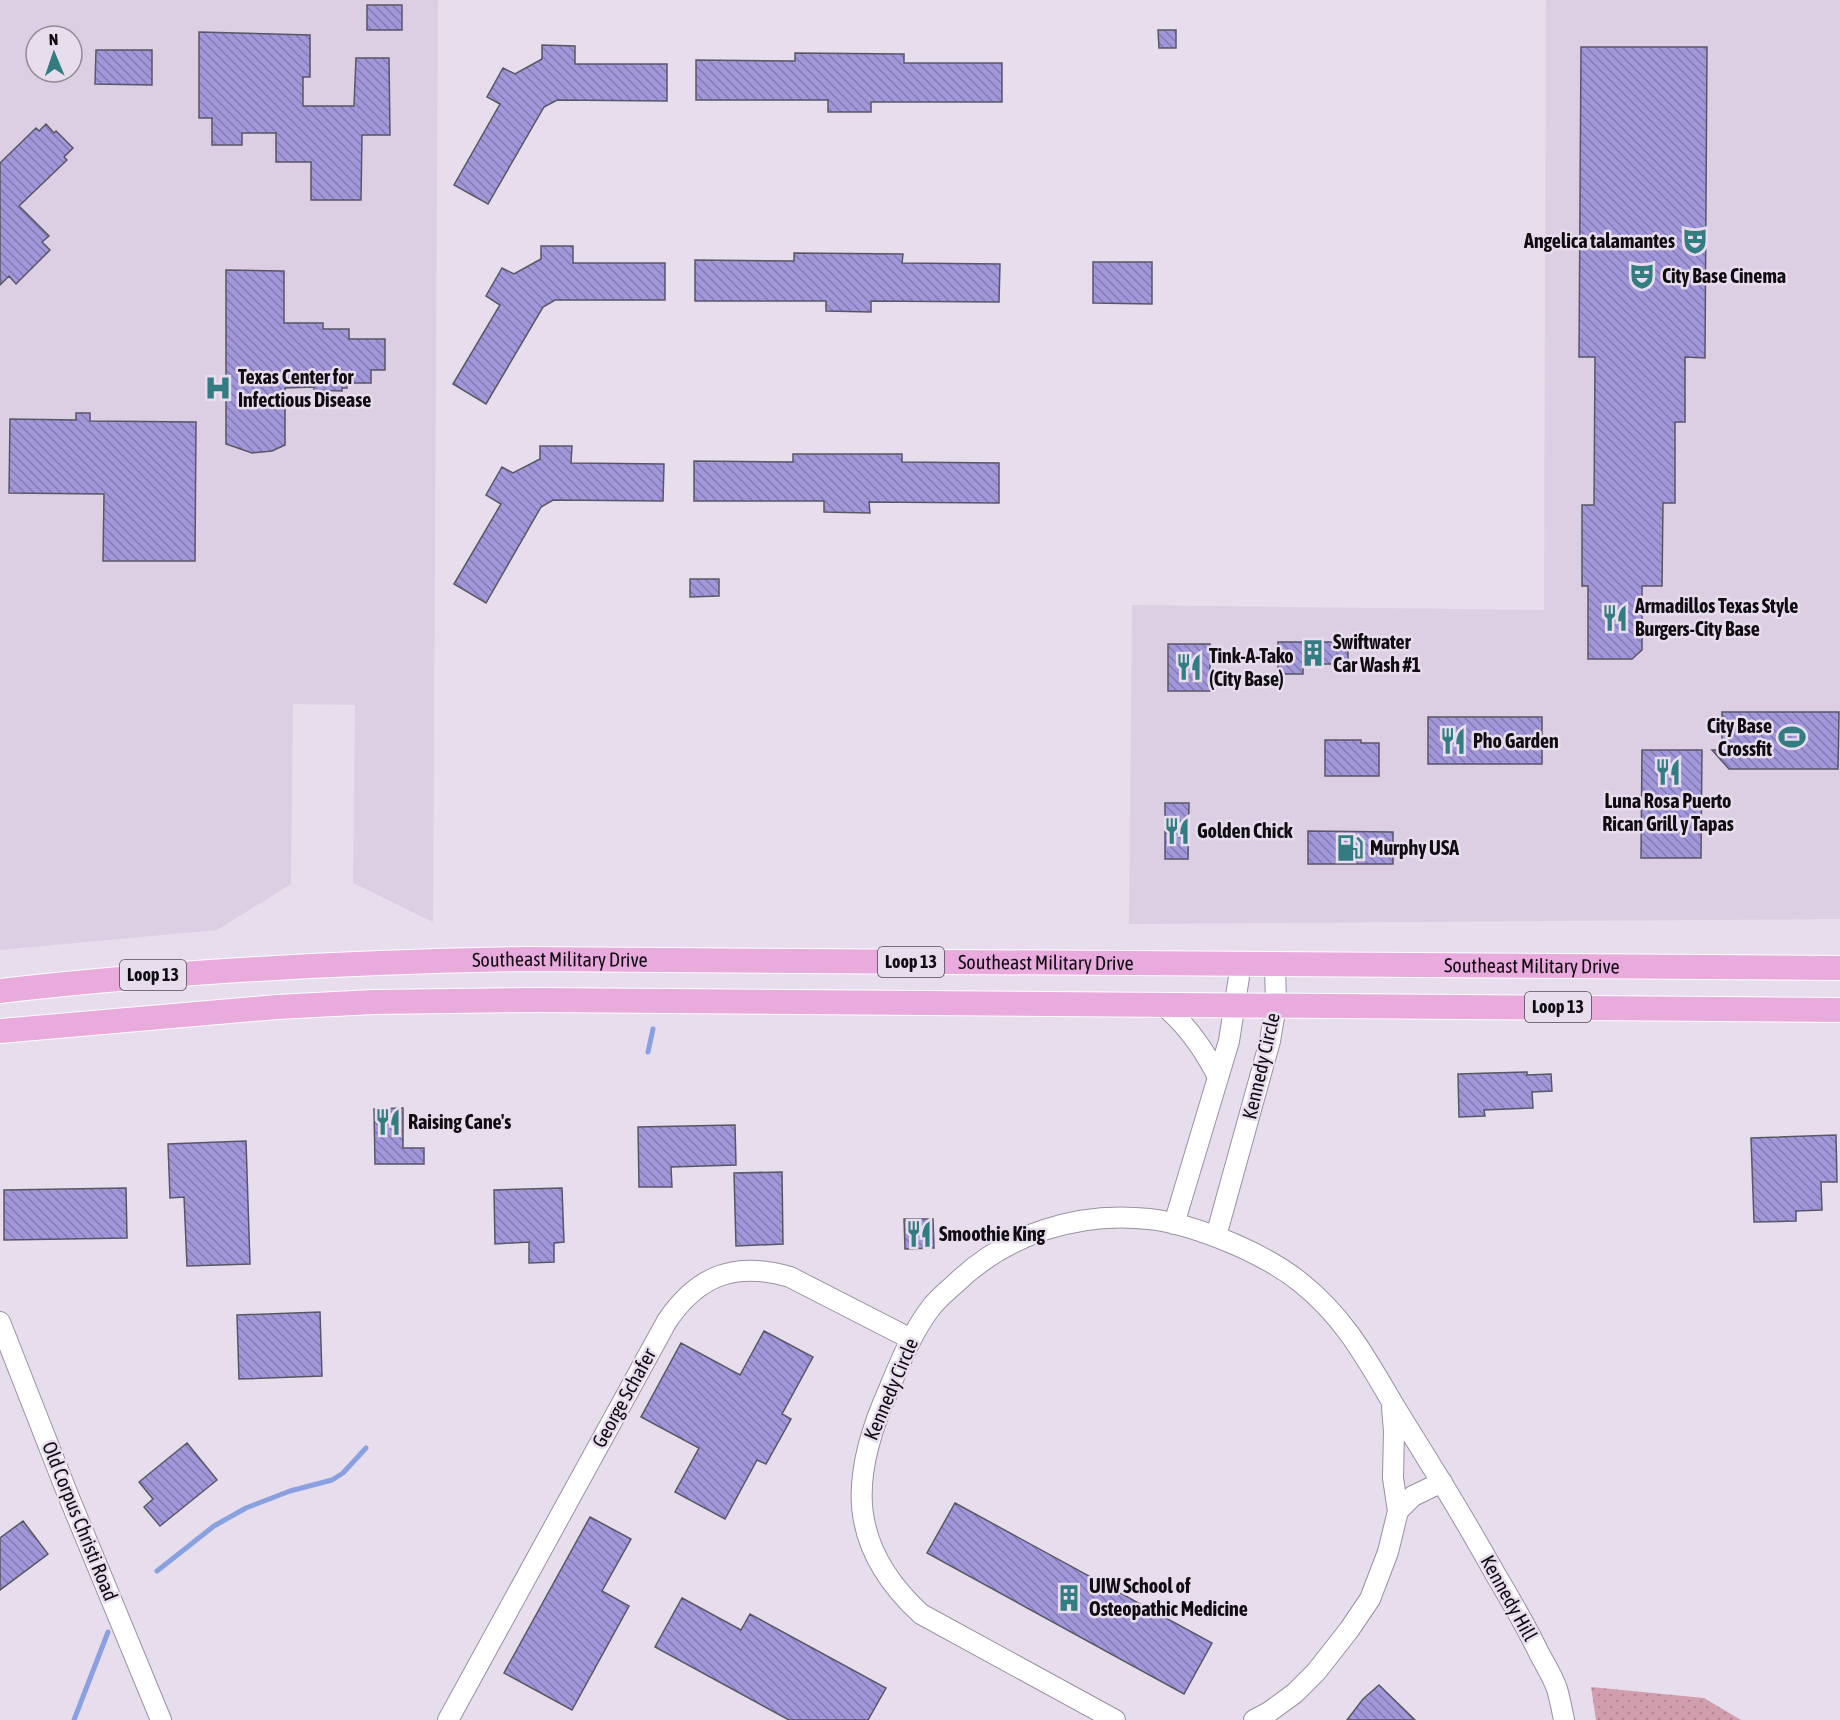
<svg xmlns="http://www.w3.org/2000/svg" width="1840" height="1720" font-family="'Asap Condensed',sans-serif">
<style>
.built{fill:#dccfe4;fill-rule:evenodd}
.park{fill:url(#park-dots)}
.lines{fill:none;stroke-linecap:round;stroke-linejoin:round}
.stream{stroke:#8aa1e0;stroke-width:5}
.building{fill:url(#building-back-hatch);stroke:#585765;stroke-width:1.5}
.minor-casing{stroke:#9a91a0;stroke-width:22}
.major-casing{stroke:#fff;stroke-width:26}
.minor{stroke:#fff;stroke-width:20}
.major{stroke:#e9aadd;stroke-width:24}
.labels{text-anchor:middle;stroke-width:5;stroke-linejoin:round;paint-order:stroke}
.shield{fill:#e7dded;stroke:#504b54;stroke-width:1.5}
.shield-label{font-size:18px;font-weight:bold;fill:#100d12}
.poi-label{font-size:20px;font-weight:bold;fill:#100d12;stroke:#e7dded;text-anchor:start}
.street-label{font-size:20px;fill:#100d12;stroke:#e7dded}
</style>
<defs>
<pattern id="park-dots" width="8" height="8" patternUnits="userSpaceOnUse" patternTransform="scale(1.5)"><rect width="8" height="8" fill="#d19eae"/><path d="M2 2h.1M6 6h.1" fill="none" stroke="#b28795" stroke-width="1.8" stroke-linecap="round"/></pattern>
<pattern id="building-back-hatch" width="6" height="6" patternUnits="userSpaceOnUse" patternTransform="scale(1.5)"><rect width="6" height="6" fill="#a297da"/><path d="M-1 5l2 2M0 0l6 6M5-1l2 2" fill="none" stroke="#837aaf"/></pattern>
</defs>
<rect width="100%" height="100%" fill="#e7dded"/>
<path class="built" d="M0,0H438L433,922L353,883L355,705L293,704L291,884L217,930L0,950ZM36,36H72V72H36Z
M1546,0H1840V919L1129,924L1132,605L1544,610Z"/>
<path class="park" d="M1591,1687L1704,1698L1741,1720H1596Z"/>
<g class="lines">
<path class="stream" d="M648,1052L653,1029
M157,1571L214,1526L246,1508L290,1491L332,1480L343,1473L366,1448
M74,1720L108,1632"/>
</g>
<path class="building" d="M367,5H402V30H367Z
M1158,30H1176V48H1159Z
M199,32L310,35V77H303V106H354L356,58H389L390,135H362L361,200H311V162H276V133H242V145H212V118H199Z
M542,45L575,46V64H667V101L557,100L544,107L488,204L454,185L500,104L487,97L503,68L515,74L542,59Z
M1581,47H1707L1705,358L1685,357V422H1675V503H1663L1662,586H1642V650L1632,659H1588V586H1582V505H1594L1595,357H1579Z
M96,50H152V85L95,84Z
M795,53L904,54V63H1002V102H871V112H828V100H696V60L795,61Z
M46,124L54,133L56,131L73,148L64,157L67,160L19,206L49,236L42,242L50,250L16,284L9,276L0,285V163L36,128L39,131Z
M541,246H573V263H665V300H555L543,307L486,404L453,384L500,305L486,296L502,268L514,274L541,259Z
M794,253L903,254L902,263L1000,264L999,302L871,301V312L826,311V301H695V260L794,261Z
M1093,262H1152V304L1093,303Z
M226,270L284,271V323H323V329H349V339H385V370H371V383H347V388H342V391L314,390V387L285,388V445L272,451L252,453L226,444Z
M76,413H90V421L196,422L195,561H103L104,494L9,493L10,419L76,420Z
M540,446H572L571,463L664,464L663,501L553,500L541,507L486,603L454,584L501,504L486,495L502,467L513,473L540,459Z
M793,454H902V462L999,463V503L869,502L870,513L824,512V501H694V461L793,462Z
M690,579H719V596L690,597Z
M1278,642H1348V664H1303V674H1278Z
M1168,644H1210V691H1168Z
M1722,712H1839L1838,769H1729L1712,750H1722Z
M1428,717H1542V764H1428Z
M1325,740H1361V743H1379V776H1325Z
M1642,750H1702L1701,858H1641Z
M1165,803H1189L1188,859H1165Z
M1308,831L1393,832V864H1308Z
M1527,1072V1075L1551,1074L1552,1091L1532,1092L1533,1108L1484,1110L1485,1116L1459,1117L1458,1074Z
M403,1108V1148H424V1164H375L374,1109Z
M735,1125L736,1165L671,1167L672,1187H639L638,1127Z
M1836,1135L1837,1182H1821L1822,1210L1796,1211V1221L1754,1222L1751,1138Z
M246,1141L250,1264L187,1266L184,1197L170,1198L168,1144Z
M782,1172L783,1244L736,1246L734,1173Z
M126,1188L127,1238L4,1240V1190Z
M562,1188L564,1242L554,1243V1262L529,1263V1242L495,1244L494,1190Z
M904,1219H933L934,1248L905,1249Z
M320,1312L322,1376L239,1379L237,1315Z
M764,1331L813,1357L782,1414L791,1419L766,1464L757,1460L725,1519L675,1492L699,1448L641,1417L681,1343L740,1375Z
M187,1443L217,1480L160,1526L144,1507L153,1499L139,1482Z
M955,1503L1212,1643L1184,1694L927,1553Z
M590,1517L631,1539L602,1591L629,1606L572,1710L504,1673Z
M23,1521L48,1554L0,1590V1538Z
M682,1598L741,1630L750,1614L886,1688L868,1720H789L655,1647Z
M1379,1685L1415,1720H1347L1363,1699Z"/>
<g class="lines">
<defs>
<path id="minor" d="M1163,1005C1187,1025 1204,1049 1218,1077
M1174,1224L1229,1041L1241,964
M1216,1236L1270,1041L1276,1005L1275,963
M0,1322L68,1495L161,1720
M1398,1511L1413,1496L1442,1482
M448,1720L667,1321C698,1275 736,1261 790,1277L911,1339
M1115,1720L921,1614C846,1545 850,1476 889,1389C901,1360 913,1330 933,1305C940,1297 948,1290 956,1283C1007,1234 1078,1211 1149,1219C1178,1222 1208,1233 1234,1244C1257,1254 1280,1266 1300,1282C1343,1316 1365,1356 1392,1402C1404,1422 1417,1442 1429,1462C1453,1500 1475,1538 1497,1577C1512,1602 1527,1628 1540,1655C1546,1666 1553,1677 1557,1689C1560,1699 1562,1710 1564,1720
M1254,1720L1269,1712L1295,1693L1316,1672L1349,1630L1370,1599L1388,1552L1398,1511L1393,1478L1394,1431L1392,1407"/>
<g id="major">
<path id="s1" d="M0,991C174,971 349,962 524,959L1840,968"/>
<path d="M0,1031L277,1007L373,1002L539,1000L1840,1010"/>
</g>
</defs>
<use href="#minor" class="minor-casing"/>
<use href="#major" class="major-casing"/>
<use href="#minor" class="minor"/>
<use href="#major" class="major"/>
</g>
<defs>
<symbol id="theatre-bare" viewBox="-9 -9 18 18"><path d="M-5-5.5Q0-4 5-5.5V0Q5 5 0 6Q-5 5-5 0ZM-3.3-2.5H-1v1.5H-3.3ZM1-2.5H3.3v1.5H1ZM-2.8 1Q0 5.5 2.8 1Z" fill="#337c81" stroke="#e7dded" stroke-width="2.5" paint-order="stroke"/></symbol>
<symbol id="hospital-bare" viewBox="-9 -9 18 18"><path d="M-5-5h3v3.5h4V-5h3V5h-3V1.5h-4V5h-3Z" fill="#337c81" stroke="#e7dded" stroke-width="2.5" paint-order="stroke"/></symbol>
<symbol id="restaurant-bare" viewBox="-9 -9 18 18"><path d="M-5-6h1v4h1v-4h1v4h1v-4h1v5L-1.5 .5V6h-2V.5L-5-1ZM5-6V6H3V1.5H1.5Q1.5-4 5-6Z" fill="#337c81" stroke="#e7dded" stroke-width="2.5" paint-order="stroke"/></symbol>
<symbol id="building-bare" viewBox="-9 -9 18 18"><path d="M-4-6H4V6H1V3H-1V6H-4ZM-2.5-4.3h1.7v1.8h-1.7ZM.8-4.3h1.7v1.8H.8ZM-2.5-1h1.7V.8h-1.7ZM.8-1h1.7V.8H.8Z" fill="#337c81" stroke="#e7dded" stroke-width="2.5" paint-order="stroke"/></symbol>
<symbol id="stadium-bare" viewBox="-9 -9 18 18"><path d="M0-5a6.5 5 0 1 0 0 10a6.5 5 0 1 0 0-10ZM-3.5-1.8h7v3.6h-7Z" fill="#337c81" stroke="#e7dded" stroke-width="2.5" paint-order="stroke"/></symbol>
<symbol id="fuel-bare" viewBox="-9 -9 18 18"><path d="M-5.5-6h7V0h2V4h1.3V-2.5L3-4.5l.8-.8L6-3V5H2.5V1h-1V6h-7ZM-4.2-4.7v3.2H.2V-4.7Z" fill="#337c81" stroke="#e7dded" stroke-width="2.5" paint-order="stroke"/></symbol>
</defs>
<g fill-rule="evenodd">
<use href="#theatre-bare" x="1676" y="222" width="38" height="38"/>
<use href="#theatre-bare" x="1623" y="257" width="38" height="38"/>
<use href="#hospital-bare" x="199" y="369" width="38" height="38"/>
<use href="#restaurant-bare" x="1596" y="599" width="38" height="38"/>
<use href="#building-bare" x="1294" y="634" width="38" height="38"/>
<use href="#restaurant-bare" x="1170" y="648" width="38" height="38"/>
<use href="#stadium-bare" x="1773" y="718" width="38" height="38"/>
<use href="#restaurant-bare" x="1434" y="722" width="38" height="38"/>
<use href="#restaurant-bare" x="1649" y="753" width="38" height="38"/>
<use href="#restaurant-bare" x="1158" y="812" width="38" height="38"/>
<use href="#fuel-bare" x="1331" y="829" width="38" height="38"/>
<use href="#restaurant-bare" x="369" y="1103" width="38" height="38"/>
<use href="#restaurant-bare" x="900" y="1215" width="38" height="38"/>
<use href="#building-bare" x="1050" y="1579" width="38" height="38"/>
</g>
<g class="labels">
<g class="shield">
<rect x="878" y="947" width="66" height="30" rx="4.5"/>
<rect x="120" y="960" width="66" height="30" rx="4.5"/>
<rect x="1525" y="992" width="66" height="30" rx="4.5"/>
</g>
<g class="shield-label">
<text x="911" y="968">Loop 13</text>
<text x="153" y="981">Loop 13</text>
<text x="1558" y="1013">Loop 13</text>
</g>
<g class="poi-label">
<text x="1675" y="248" text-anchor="end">Angelica talamantes</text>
<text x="1662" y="283">City Base Cinema</text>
<text x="238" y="384">Texas Center for<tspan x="238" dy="23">Infectious Disease</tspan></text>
<text x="1635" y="613">Armadillos Texas Style<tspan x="1635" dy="23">Burgers-City Base</tspan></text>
<text x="1333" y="649">Swiftwater<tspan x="1333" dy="23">Car Wash #1</tspan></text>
<text x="1209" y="663">Tink-A-Tako<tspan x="1209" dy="23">(City Base)</tspan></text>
<text x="1772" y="733" text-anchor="end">City Base<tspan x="1772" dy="23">Crossfit</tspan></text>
<text x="1473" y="748">Pho Garden</text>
<text x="1668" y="808" text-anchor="middle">Luna Rosa Puerto<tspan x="1668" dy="23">Rican Grill y Tapas</tspan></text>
<text x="1197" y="838">Golden Chick</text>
<text x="1370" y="855">Murphy USA</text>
<text x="408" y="1129">Raising Cane's</text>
<text x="939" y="1241">Smoothie King</text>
<text x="1089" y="1593">UIW School of<tspan x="1089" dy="23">Osteopathic Medicine</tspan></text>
</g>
<g class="street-label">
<text dy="7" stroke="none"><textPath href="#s1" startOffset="561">Southeast Military Drive</textPath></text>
<text dy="7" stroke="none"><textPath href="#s1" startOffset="1047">Southeast Military Drive</textPath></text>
<text dy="7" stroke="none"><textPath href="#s1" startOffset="1533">Southeast Military Drive</textPath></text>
<text transform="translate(1261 1066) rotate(-77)" y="7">Kennedy Circle</text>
<text transform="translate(891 1389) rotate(-67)" y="7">Kennedy Circle</text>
<text transform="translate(624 1398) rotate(-61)" y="7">George Schafer</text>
<text transform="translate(80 1521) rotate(68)" y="7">Old Corpus Christi Road</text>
<text transform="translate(1509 1598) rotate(61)" y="7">Kennedy Hill</text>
</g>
</g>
<g transform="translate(54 54) rotate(358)"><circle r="28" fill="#e7dded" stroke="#918a95" stroke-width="1.5"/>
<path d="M0-4.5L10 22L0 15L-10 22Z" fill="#337c81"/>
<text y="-9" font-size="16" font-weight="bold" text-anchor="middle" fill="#100d12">N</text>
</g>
</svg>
